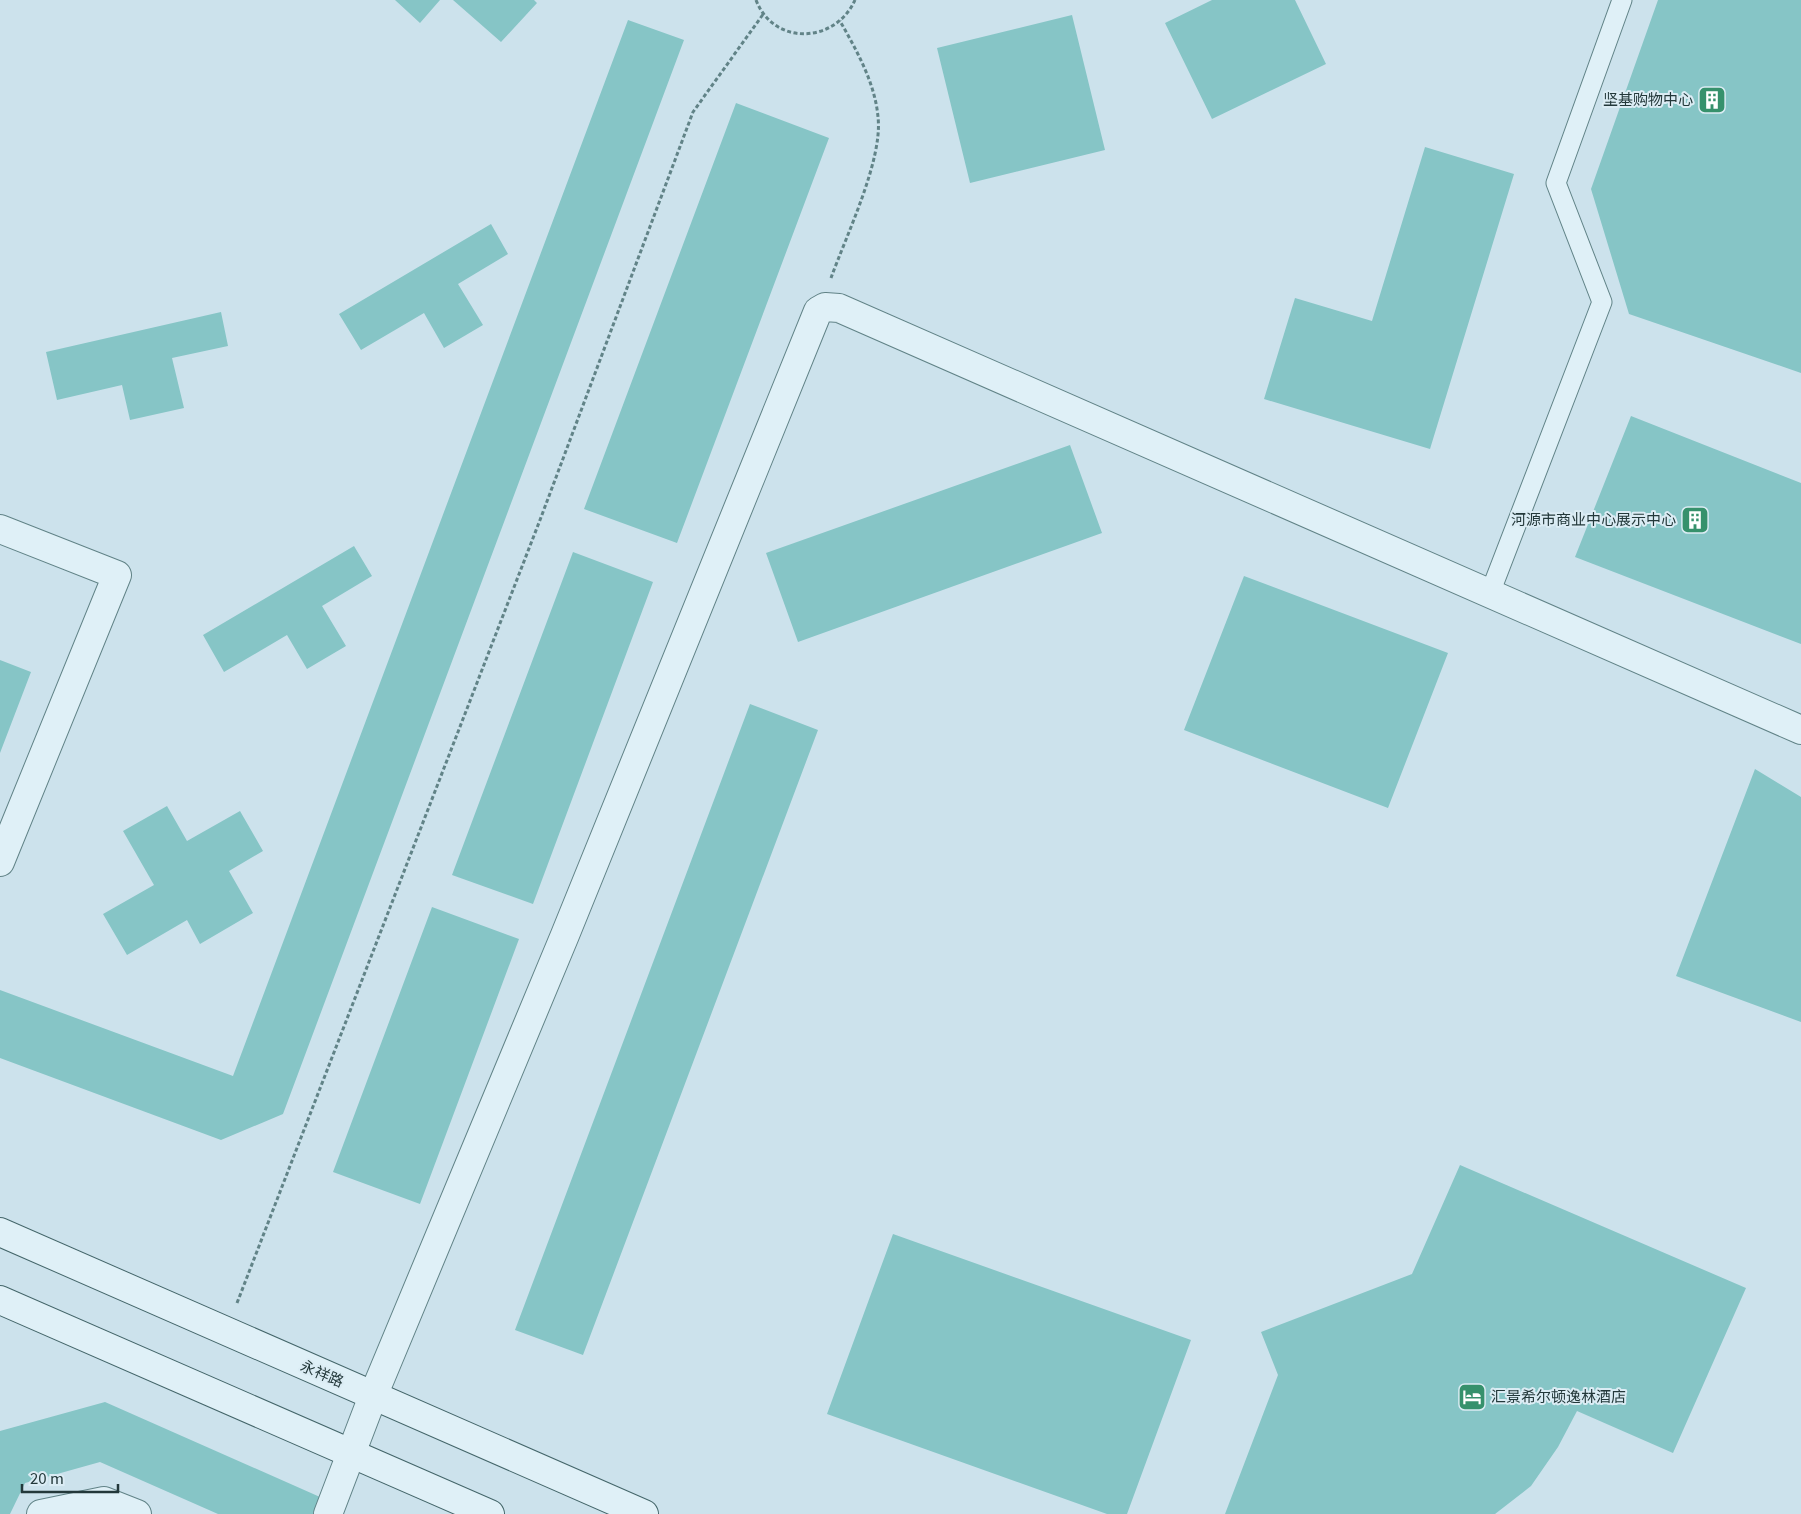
<svg xmlns="http://www.w3.org/2000/svg" width="1801" height="1514" font-family="Georgia,'Noto Sans SC',serif">
<style>
.building{fill:#86c5c6}
.lines{fill:none;stroke-linecap:round;stroke-linejoin:round}
.lane-casing{stroke:#618387;stroke-width:21}
.street-casing{stroke:#618387;stroke-width:30}
.secondary-casing{stroke:#44666a;stroke-width:30}
.path{stroke:#618387;stroke-width:3;stroke-dasharray:4 2.5;stroke-linecap:butt}
.lane{stroke:#dff0f7;stroke-width:19}
.street{stroke:#dff0f7;stroke-width:28}
.secondary{stroke:#dff0f7;stroke-width:28}
.labels{text-anchor:middle;stroke-width:4;stroke-linejoin:round;paint-order:stroke}
.poi-label{font-size:15px;fill:#23383a;stroke:#dbecf4;text-anchor:end}
.street-label{font-size:15px;fill:#23383a;stroke:#dbecf4}
</style>
<rect width="100%" height="100%" fill="#cce2ec"/>
<path class="building" d="M395,0H440L420,23Z
M453,0H534L537,3L501,42Z
M1212,0H1295L1326,64L1212,119L1165,23Z
M1658,0H1801V373L1629,314L1591,189Z
M1072,15L1105,150L970,183L937,48Z
M628,20L684,40L283,1114L221,1140L0,1058V990L233,1076Z
M736,103L829,138L677,543L584,509Z
M1425,147L1514,174L1430,449L1264,399L1295,298L1372,321Z
M491,224L508,254L458,284L483,325L444,348L424,313L361,350L339,314Z
M221,312L228,346L172,358L184,408L130,420L122,385L57,400L46,352Z
M1631,416L1801,483V644L1575,557Z
M1070,445L1102,533L798,642L766,553Z
M354,546L372,576L322,606L346,646L307,669L287,635L224,672L203,635Z
M573,552L653,582L533,904L452,875Z
M1244,576L1448,653L1388,808L1184,730Z
M0,660L31,672L0,753Z
M750,704L818,730L583,1355L515,1330Z
M1755,769L1801,797V1022L1676,976Z
M167,806L187,841L240,811L263,851L229,871L253,913L200,944L187,920L127,955L103,914L154,885L123,831Z
M432,907L519,939L420,1204L333,1172Z
M1460,1165L1746,1288L1673,1453L1577,1411L1558,1447L1531,1486L1495,1514H1225L1278,1375L1261,1332L1412,1274Z
M893,1234L1191,1340L1127,1514H1107L827,1414Z
M105,1402L320,1497L313,1514H218L100,1462L25,1483L10,1514H0V1431Z"/>
<g class="lines">
<defs>
<path id="lane" d="M1490,593L1602,302L1556,183L1622,0"/>
<path id="street" d="M0,529L117,575L0,862
M41,1514L104,1501L137,1514
M328,1514L373,1396L565,935L818,311L825,307L839,308L1801,730"/>
<path id="secondary" d="M0,1232L644,1514
M0,1300L490,1514"/>
</defs>
<use href="#lane" class="lane-casing"/>
<use href="#street" class="street-casing"/>
<use href="#secondary" class="secondary-casing"/>
<path class="path" d="M756,0C774,47 836,43 855,0
M831,278C846,236 883,160 878,117C875,83 857,51 840,21
M237,1303L540,520L693,112L764,13"/>
<use href="#lane" class="lane"/>
<use href="#street" class="street"/>
<use href="#secondary" class="secondary"/>
</g>
<defs>
<symbol id="building-square" viewBox="-11 -11 22 22"><rect x="-9" y="-9" width="18" height="18" rx="4" fill="#36916c" stroke="#dbecf4"/><path d="M-4-6H4V6H1V3H-1V6H-4ZM-2.5-4.3h1.7v1.8h-1.7ZM.8-4.3h1.7v1.8H.8ZM-2.5-1h1.7V.8h-1.7ZM.8-1h1.7V.8H.8Z" fill="#fff"/></symbol>
<symbol id="hotel-square" viewBox="-11 -11 22 22"><rect x="-9" y="-9" width="18" height="18" rx="4" fill="#36916c" stroke="#dbecf4"/><path d="M-6-4.5h1.5V1H6V5H4.5V3h-9V5H-6ZM-4 0a1.8 1.8 0 1 1 3.6 0ZM.5 0V-2.5h3Q6-2.5 6 0Z" fill="#fff"/></symbol>
</defs>
<g fill-rule="evenodd">
<use href="#building-square" x="1696" y="84" width="32" height="32"/>
<use href="#building-square" x="1679" y="504" width="32" height="32"/>
<use href="#hotel-square" x="1456" y="1381" width="32" height="32"/>
</g>
<g class="labels">
<g class="poi-label">
<text x="1693" y="105">坚基购物中心</text>
<text x="1676" y="525">河源市商业中心展示中心</text>
<text x="1491" y="1402" text-anchor="start">汇景希尔顿逸林酒店</text>
</g>
<g class="street-label">
<text transform="translate(322 1374) rotate(23)" y="5">永祥路</text>
</g>
</g>
<path d="M22 1484v8h96v-8" fill="none" stroke="#23383a" stroke-width="2.5"/>
<text x="30" y="1484" font-size="15" fill="#23383a" stroke="#dbecf4" stroke-width="4" paint-order="stroke">20 m</text>
</svg>
